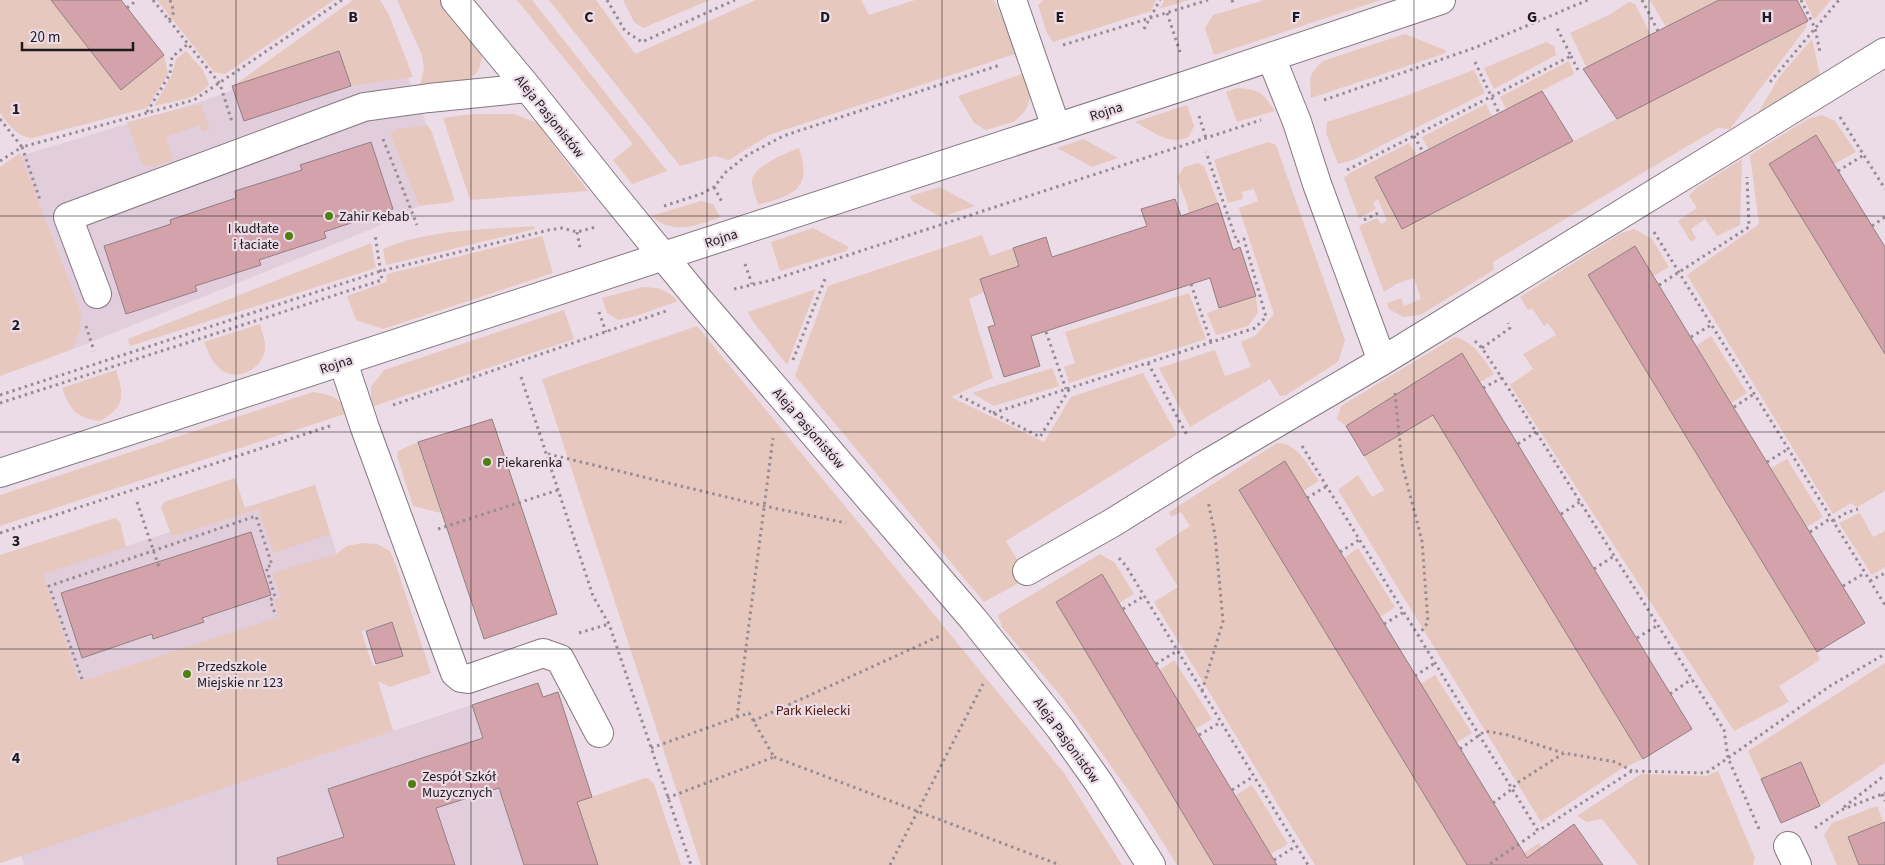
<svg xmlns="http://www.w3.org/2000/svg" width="1885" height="865" font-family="'Source Sans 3',sans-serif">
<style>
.built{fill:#e2cddc}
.green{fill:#e7c8be;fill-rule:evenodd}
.building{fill:#d3a2aa;stroke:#918082}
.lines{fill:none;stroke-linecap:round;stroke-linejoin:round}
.minor-casing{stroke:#857881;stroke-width:30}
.path{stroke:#978c93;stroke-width:3;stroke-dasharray:2.5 4;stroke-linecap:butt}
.minor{stroke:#fff;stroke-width:28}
.grid{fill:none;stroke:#1f1a1d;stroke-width:1;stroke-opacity:0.55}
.poi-dot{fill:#4f800f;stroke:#ebdce7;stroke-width:2}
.labels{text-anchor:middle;stroke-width:4.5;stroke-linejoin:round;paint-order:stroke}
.street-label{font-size:14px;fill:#1f1a1d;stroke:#ebdce7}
.poi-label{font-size:14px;fill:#1f1a1d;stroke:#ebdce7;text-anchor:start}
.park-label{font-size:14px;fill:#531a07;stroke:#ebdce7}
.grid-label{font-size:16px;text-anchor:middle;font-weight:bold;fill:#1f1a1d;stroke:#ebdce7;stroke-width:4.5;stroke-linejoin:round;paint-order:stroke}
</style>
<rect width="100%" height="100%" fill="#ebdce7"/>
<path class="built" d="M339,51L351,86L408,77L427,125L397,129L390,134L419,206L374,228L73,349L20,156L200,102Z
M315,485L393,731L538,683L543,697L558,692L575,746L571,748L578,770L583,769L592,797L578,802L598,865H24L21,856L0,863V587Z"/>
<path class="green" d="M0,0H51L121,89L164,55L168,74L147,108L32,138C18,137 8,124 0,113Z
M157,0H334L225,74L214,72Z
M353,0H380L389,15L413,77L351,86L339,51L233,86Z
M397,0H439L483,54C481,58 481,64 479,69C470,87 437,84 420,86L424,68L422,55Z
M517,0H532L667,171L632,184L613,160L633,144Z
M549,0H596L635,54L756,0H861L869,15L915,0H994L1018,53L769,135L729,160L715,156L680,166Z
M623,0H710L643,28L634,22Z
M1043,0H1156L1151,11L1053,42L1047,33L1038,5Z
M1164,0H1190L1158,9L1163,4Z
M1265,0H1381L1214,55L1205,28L1213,15Z
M1650,0H1719L1666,27Z
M1805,0H1831L1814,20Z
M1629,2L1635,4L1651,35L1587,68L1570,33L1609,15Z
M1808,21L1805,29L1730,129L1718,128L1493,262L1494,270L1420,315L1403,317L1389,309L1387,303L1401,298L1404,306L1421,299L1414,278L1396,284L1384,292L1359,226L1377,218L1381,224L1387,221L1378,199L1373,203L1376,209L1359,218L1344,178L1350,173L1409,143L1417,155L1375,177L1402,229Z
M1405,34L1445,50L1446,53L1311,98C1310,77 1307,76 1323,61Z
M1812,39L1821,80L1753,122L1779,77Z
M1546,42L1554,46L1556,55L1494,89L1484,68Z
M186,51L203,70L209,84C201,99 169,102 154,106L172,75L176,59Z
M1569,61L1574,74L1506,109L1500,97Z
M1474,70L1485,93L1353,160L1338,164L1326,133L1327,122L1400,98Z
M1025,73L1031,95L1026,110L1015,121L986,130L974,123L958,96Z
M1237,88C1261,90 1261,91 1275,111L1237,122L1226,92Z
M201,104L210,129L202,132L200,125L166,137L173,160L153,167L142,164L127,122Z
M1486,104L1492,116L1428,149L1422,137Z
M1187,105L1194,126L1189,137C1168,146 1154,132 1135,122Z
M472,114H514L537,123L588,191L470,200L443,118Z
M1822,115L1835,121L1856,152L1834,164L1816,135L1769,164L1885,354V491L1857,507L1851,503L1833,514L1687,275L1759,224L1750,155L1808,119Z
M427,125L431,130L454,198L452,202L419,206L390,134L397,129Z
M1083,139L1118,158L1092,167L1057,148Z
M1268,142L1276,145L1345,340L1338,362L1286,395L1280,396L1270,379L1190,427L1159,368L1215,350L1225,376L1251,367L1241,342L1256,335L1274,314L1239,208L1258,201L1254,189L1242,192L1243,199L1228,203L1214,160Z
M799,148C813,190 793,195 758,205C756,197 752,189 752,181C752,166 787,153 799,148Z
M20,153L81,312L80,330L73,349L0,376V167Z
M1742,159L1740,225L1717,236L1705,219L1691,229L1696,238L1691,242L1678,221L1697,208L1689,196L1696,188Z
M1198,163L1204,166L1218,203L1189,213L1187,204L1177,178L1184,167Z
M940,187L975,206L941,217L912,201L910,196Z
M701,201L713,204L720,217C696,226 673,235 651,216Z
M534,226L535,229L386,265L383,249C431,229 483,230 534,226Z
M813,228L849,247L846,251L780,271L771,242Z
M1634,229L1652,239L1669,267L1653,276L1635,246L1588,275L1817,652L1820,660L1779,686L1789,702L1734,731L1510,385L1533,369L1523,354L1556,335L1548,323L1544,326L1532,308L1528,310L1520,297L1621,233Z
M982,235L990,256L1013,248L1019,266L981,279L984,292L969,299L993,378L951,397L1044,442L1071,397L1143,373L1177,435L1006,541L1028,578L984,602L795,376L828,286Z
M542,236L553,273L383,329L356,320L347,296L386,282L387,274Z
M371,243L376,268L130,346L128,339Z
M643,287C657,287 668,290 678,301L636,316L618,320L607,313L602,298Z
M816,289L787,365L752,320L748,312Z
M1189,293L1206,339L1069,383L1064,367L1075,363L1065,332Z
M1256,296L1258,313L1248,326L1216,335L1207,313Z
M564,310L574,339L371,407V387L384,370Z
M260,324C261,330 265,338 265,344C267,368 236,385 218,367C211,361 208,351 204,342Z
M697,326L1064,773L1122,865H701L542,379Z
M1711,336L1747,393L1731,403L1696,346Z
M1455,337C1474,342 1483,358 1494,374L1480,382L1462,353L1414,383L1643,759L1621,769L1541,822L1338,490L1358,475L1372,497L1384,490L1364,456L1388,442L1346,426L1337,419L1341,406Z
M1052,368L1059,386L994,406L972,393Z
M116,370C124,396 126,406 100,421C76,418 70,410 62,388Z
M313,392C332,395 338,396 348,413L0,526V495Z
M418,442L441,513L413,506L397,456L398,451Z
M1277,443C1298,443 1308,466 1319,481L1303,491L1285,462L1239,490L1467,865H1315L1154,602L1178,587L1155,549L1190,526L1181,512L1171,517L1169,512Z
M1787,459L1823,517L1807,527L1771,468Z
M235,478L245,508L315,485L330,534L274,553L258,509L172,537L161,507L164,502Z
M1860,513L1873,537L1885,531V567L1872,575L1839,523Z
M115,518L120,522L126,547L43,574L79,682L279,617L274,600L281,597L272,573L336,554L347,546L362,543L377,544L390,551L396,565L431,673L390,687L378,681L393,731L0,863V555ZM392,622L403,656L373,666L361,631Z
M1358,548L1395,607L1380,617L1344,558Z
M1100,554L1115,563L1134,594L1119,603L1101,574L1056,602L1214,865H1177L1143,811L1061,696L1002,627L998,615Z
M1174,660L1212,719L1195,729L1160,670Z
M1885,663V763L1820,806L1801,762L1761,779L1748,751Z
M1435,675L1472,733L1456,743L1420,684Z
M1718,771L1755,858L1753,865H1638L1602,819L1587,822L1577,816L1641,774L1707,776Z
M645,778L649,779L654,784L681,865H598L577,802Z
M1252,785L1288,844L1271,854L1235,796Z
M1877,806L1884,823L1848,838L1859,865H1837L1824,835L1832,823Z
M1539,843L1544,850L1521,865H1507Z"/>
<path class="building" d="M51,0H121L164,55L121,90Z
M1719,0H1797L1808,21L1617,119L1583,69Z
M339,51L351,86L244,121L232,86Z
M1542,91L1573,141L1402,229L1375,177Z
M1816,135L1885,247V354L1769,164Z
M371,142L393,209L324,232L326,238L259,260L261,265L195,286L197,291L126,314L104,246L171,224L170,220L236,198L235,191L302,170L300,165Z
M1175,199L1181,216L1218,203L1233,250L1240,247L1256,296L1219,308L1210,278L1031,336L1040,366L1004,377L988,327L995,325L980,279L1019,266L1013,248L1046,237L1052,257L1147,226L1141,209Z
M1635,246L1865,623L1817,652L1588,275Z
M1462,353L1692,729L1643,759L1433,415L1364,456L1346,426Z
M492,419L557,614L484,639L418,442Z
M1285,461L1527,858L1574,824L1603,865H1467L1239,490Z
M251,532L271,595L202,618L204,622L153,639L152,634L82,658L61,593Z
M1102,574L1119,603L1277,865H1214L1056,602Z
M392,622L403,656L376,664L366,631Z
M538,683L543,697L558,692L592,797L577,802L598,865H524L499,788L436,808L455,865H278L277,858L344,837L328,789L483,738L472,705Z
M1801,762L1820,806L1781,823L1761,779Z
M1885,822V865H1859L1848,837Z"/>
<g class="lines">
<defs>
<path id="minor" d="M455,0L528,88L610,191L699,300L974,620L1060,728L1099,783L1151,865
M1012,0L1056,127
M1271,57L1297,122L1317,184L1382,361
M97,294L68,217L364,107L429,98L528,88
M343,362L365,428L455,673L461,678L468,679L543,653L560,659L599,733
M0,473L1190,84L1441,0
M1027,571L1112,523L1205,465L1382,361L1885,52
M1788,846L1797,865"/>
</defs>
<use href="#minor" class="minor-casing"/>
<path class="path" d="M153,0L220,84L232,122
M607,0L625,31L642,42L735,0
M1232,0L1233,3
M1642,0L1658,31
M1801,0L1815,28L1820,52
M127,8L137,0
M1167,13L1180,52
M169,20L174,12L170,0
M1144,29L1160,0
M1063,45L1208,0
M1571,56L1579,72
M1475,62L1499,113
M1770,82L1839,0
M1324,100L1474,48L1588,0
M147,112L170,74L172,57L188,44
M1199,116L1206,138
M1840,117L1885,189
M0,119L22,147L194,100L342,0
M1414,136L1423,152
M383,139L417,225
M0,161L22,147L40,200
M1347,170L1571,56L1556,26
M1838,171L1864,155
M714,187L722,202
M664,206L701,194L714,187L726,172L746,156L783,136L1000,65
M1364,220L1380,212
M1872,226L1885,217
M577,232L580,248
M1654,232L1885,605
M745,264L752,284
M1191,284L1211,342
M1659,285L1749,227L1747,177
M734,289L772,280L1261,120
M599,312L606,332
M86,326L94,351
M1046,332L1066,389
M1691,337L1711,325
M1475,341L1482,348L1502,378L1724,730L1728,758L1706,773L1632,771L1538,831
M1482,348L1510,328L1508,323
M793,360L825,279
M1148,363L1188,437
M521,377L593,596L609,624L691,865
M1483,388L1502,378
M1395,393L1402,464L1422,541L1428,622L1418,636
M0,395L381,271L549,230L562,228L577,232L596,227
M960,396L1040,437L1070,388
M0,403L382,280L375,235
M393,405L666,311
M1734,407L1754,394
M993,413L1255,328L1266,317L1244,239L1237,242L1206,152
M1518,444L1536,432
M1302,446L1538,831L1488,865
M548,454L764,506L846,523
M1767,462L1788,449
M1307,498L1327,486
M137,502L160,570
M1561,514L1580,502
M1833,521L1846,513L1858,509
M438,529L558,490
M1810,532L1831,518
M0,533L330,426
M1340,552L1359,540
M1119,558L1126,566L1308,865
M1594,569L1614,556
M1870,581L1885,573
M1843,586L1865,573
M1123,609L1144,596
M1384,624L1404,612
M579,633L609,624
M1637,638L1658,625
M1156,664L1177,651
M1415,676L1435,663
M82,679L49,586L256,516L272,565L266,567L275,597L270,600L276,616
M1202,691L1223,621L1215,535L1208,501
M1670,694L1692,679
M737,717L773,438
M753,721L942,635
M1199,735L1221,722
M651,748L749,713L774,757L667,798
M1460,749L1485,731L1508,735L1563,753
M774,757L1060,865
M1232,790L1254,776
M1882,794L1885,801
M1493,803L1512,789L1517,783L1564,753L1616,762L1632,771
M1844,807L1885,775
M1815,828L1841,810L1885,793
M1759,829L1728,758L1830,686L1885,654
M1274,860L1296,846
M890,865L983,684"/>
<use href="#minor" class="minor"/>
</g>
<path class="grid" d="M236,0V865M471,0V865M707,0V865M942,0V865M1178,0V865M1414,0V865M1649,0V865M0,216H1885M0,432H1885M0,649H1885"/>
<g class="poi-dot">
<circle cx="329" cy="216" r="5"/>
<circle cx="289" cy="236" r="5"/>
<circle cx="487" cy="462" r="5"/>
<circle cx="187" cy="674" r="5"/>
<circle cx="412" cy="784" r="5"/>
</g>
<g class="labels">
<g class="street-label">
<text transform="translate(1106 111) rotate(-18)" y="5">Rojna</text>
<text transform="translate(550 116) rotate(51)" y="5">Aleja Pasjonistów</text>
<text transform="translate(721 238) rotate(-18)" y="5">Rojna</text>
<text transform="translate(336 364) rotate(-18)" y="5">Rojna</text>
<text transform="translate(809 428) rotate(49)" y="5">Aleja Pasjonistów</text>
<text transform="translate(1067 740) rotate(54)" y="5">Aleja Pasjonistów</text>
</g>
<g class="poi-label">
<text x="339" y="221">Zahir Kebab</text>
<text x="279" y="233" text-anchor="end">I kudłate<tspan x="279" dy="16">i łaciate</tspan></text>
<text x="497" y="467">Piekarenka</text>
<text x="197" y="671">Przedszkole<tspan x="197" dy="16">Miejskie nr 123</tspan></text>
<text x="422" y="781">Zespół Szkół<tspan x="422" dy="16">Muzycznych</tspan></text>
</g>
<g class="park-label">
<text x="813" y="715">Park Kielecki</text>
</g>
</g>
<g class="grid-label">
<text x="353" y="22">B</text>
<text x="589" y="22">C</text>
<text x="825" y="22">D</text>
<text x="1060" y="22">E</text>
<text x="1296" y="22">F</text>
<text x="1532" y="22">G</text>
<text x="1767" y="22">H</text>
<text x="16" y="114">1</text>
<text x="16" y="330">2</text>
<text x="16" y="546">3</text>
<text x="16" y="763">4</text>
</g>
<path d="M22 42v8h111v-8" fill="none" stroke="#1f1a1d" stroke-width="2.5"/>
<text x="30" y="42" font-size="15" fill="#1f1a1d" stroke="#ebdce7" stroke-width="4" paint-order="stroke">20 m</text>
</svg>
